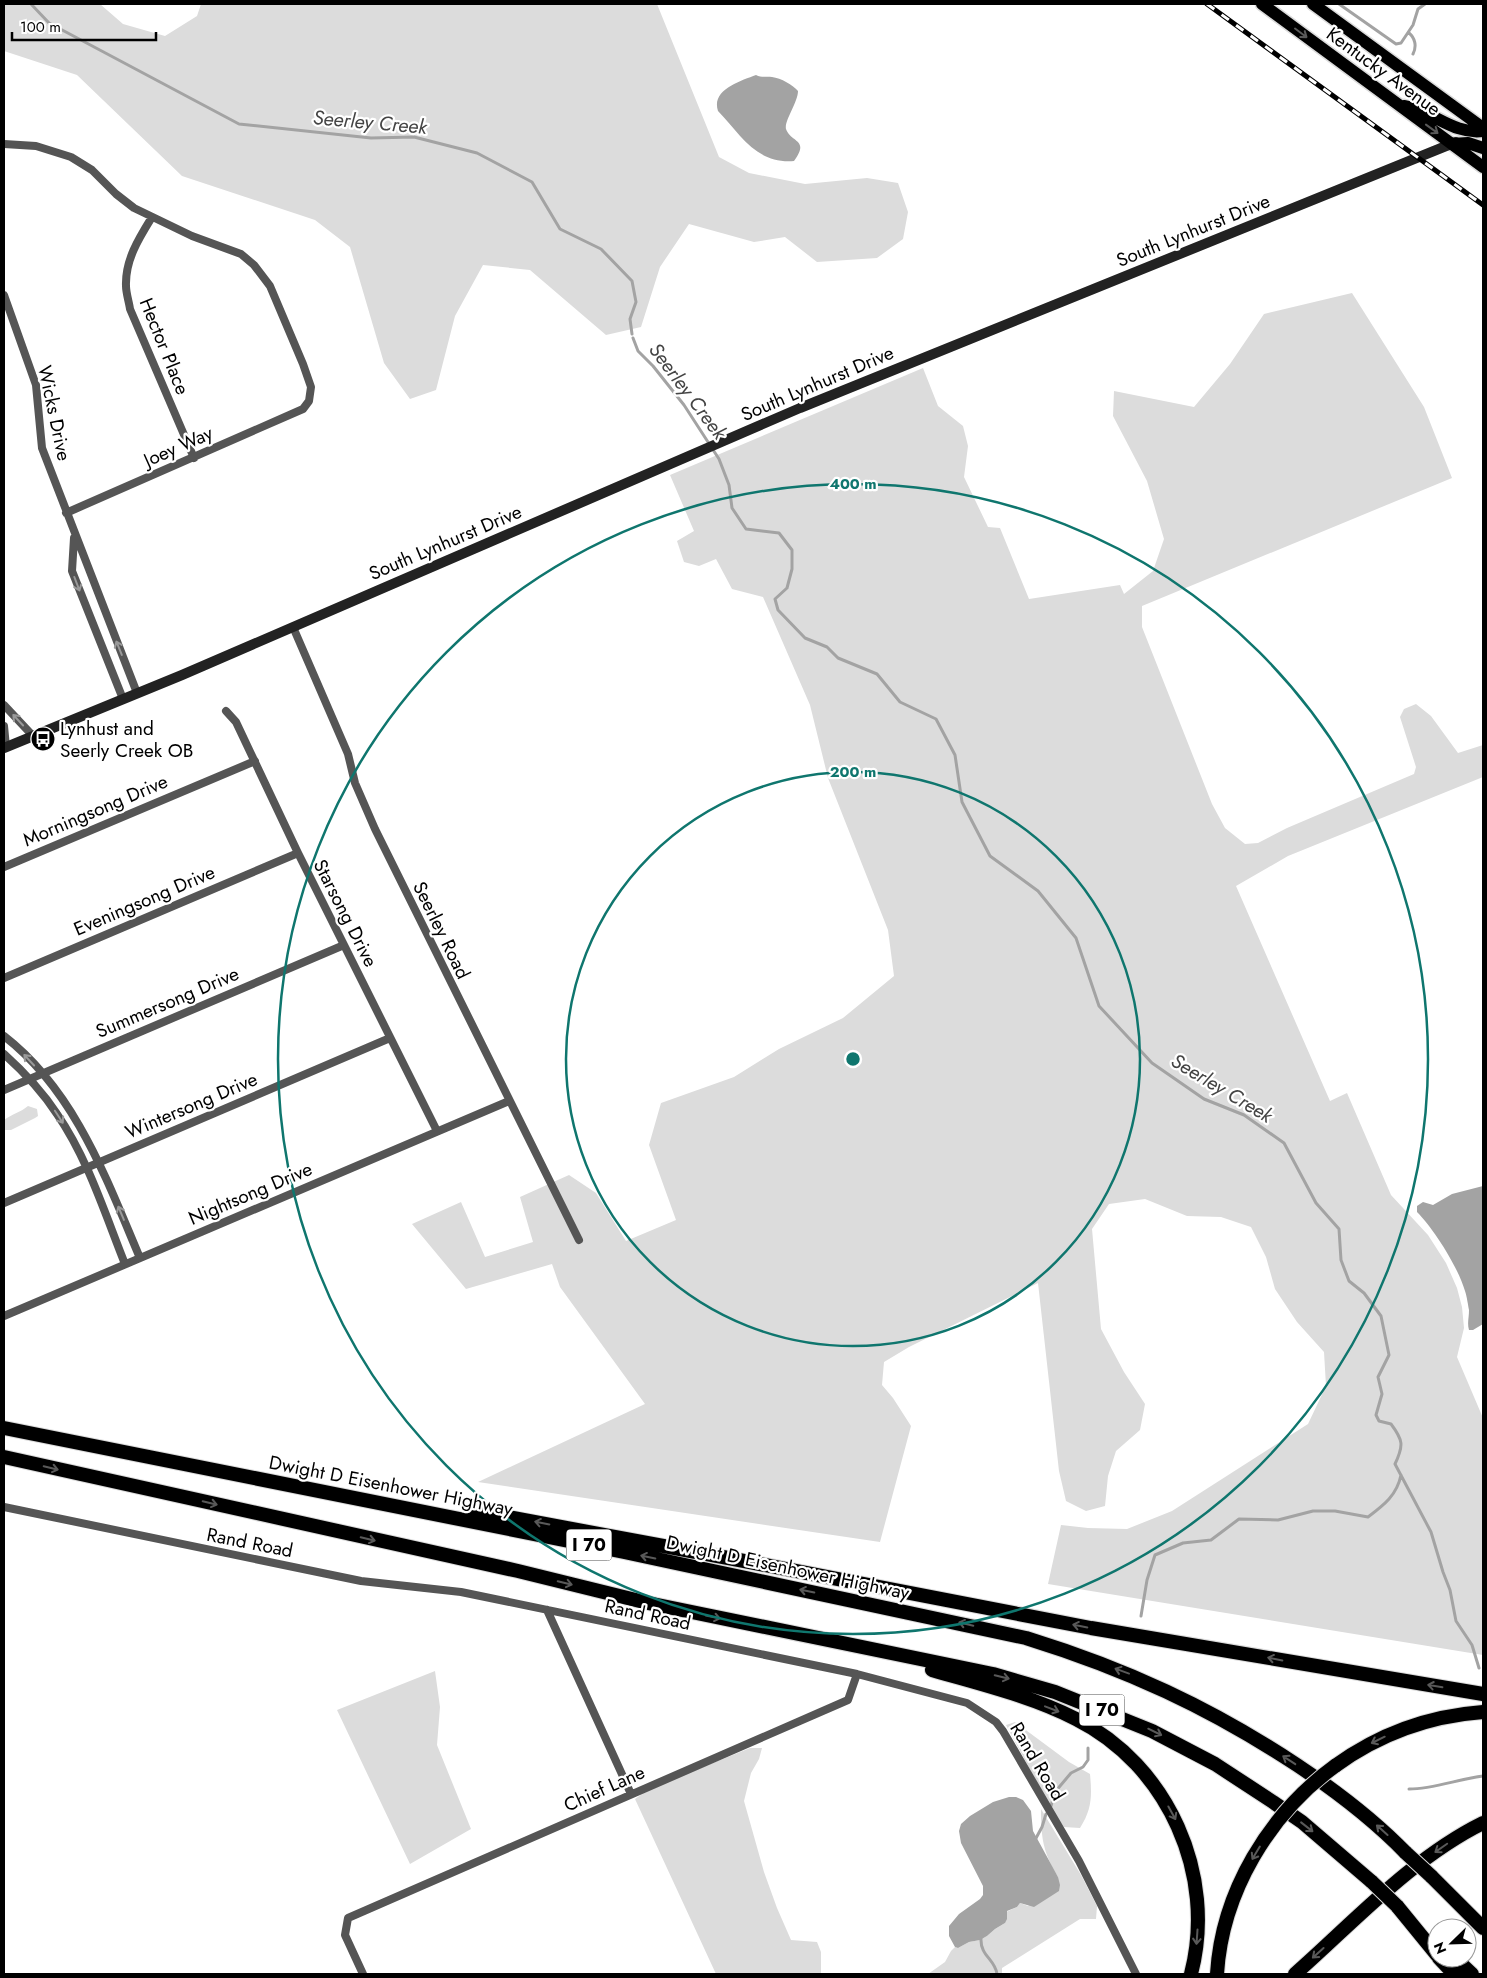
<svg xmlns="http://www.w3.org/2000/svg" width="1487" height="1978" font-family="Jost,sans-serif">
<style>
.green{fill:#dcdcdc}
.water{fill:#a3a3a3}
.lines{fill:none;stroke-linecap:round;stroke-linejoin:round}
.stream{stroke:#a3a3a3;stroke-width:3}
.primary-casing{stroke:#dbdbdb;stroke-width:15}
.highway-casing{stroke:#dbdbdb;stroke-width:16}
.street{stroke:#555;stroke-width:8}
.secondary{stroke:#222;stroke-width:10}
.primary{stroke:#000;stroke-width:12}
.highway{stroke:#000;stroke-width:14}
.rail-casing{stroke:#000;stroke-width:5}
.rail{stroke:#fff;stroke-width:3;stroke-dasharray:9;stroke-linecap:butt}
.highway-bridge-casing{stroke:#dbdbdb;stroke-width:16;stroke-linecap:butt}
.highway-bridge{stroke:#000;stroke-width:14}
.oneway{stroke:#595959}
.oneway2{stroke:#999}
.ring{fill:none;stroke:#0f766e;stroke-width:2.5}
.labels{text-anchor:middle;stroke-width:4.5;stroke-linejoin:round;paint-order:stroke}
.shield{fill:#fff;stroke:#4c4c4c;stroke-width:1}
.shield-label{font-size:18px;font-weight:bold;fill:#000}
.street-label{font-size:19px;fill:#000;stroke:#fff}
.poi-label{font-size:19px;fill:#000;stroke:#fff;text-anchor:start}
.water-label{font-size:20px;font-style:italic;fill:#444;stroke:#fff}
.centre{fill:#0f766e;stroke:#fff;stroke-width:2.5}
.ring-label{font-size:15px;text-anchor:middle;font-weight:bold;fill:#0f766e;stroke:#fff;stroke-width:4.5;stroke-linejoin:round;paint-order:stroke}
</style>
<rect width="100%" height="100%" fill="#fff"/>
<path class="green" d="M4,4H100L123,24L165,36L197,16L201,4H657L719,157L749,173L805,184L867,178L898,183L908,212L903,239L877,258L817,262L785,237L754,242L689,224L660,267L641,327L606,335L530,270L483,265L455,316L436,390L410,399L384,363L350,247L315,220L182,176L77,75L4,51Z
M1352,293L1424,407L1452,478L1142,606V627L1212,804L1225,828L1245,844L1258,843L1287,828L1414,774L1416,767L1400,717L1404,709L1416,704L1431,716L1458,753L1483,745V777L1288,856L1236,886L1330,1101L1347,1093L1391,1195L1428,1235L1446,1263L1457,1288L1462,1307L1464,1328L1457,1357L1483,1418V1655L1048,1584L1061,1525L1088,1528L1127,1529L1172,1511L1308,1424L1326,1386L1324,1352L1297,1322L1275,1289L1266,1257L1251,1227L1221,1217L1187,1216L1145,1199L1109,1204L1092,1229L1101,1329L1124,1372L1145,1404L1140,1430L1116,1451L1108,1476L1105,1506L1086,1511L1066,1501L1059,1471L1038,1283L909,1347L884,1362L882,1385L893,1398L911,1426L880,1542L478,1482L645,1404L560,1287L552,1264L466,1289L412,1224L461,1202L485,1257L533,1242L520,1197L569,1175L596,1193L626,1241L676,1220L649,1145L661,1103L734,1077L779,1049L843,1018L894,976L888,930L828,778L810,705L763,597L732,589L716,559L699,566L684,562L677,541L694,531L670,475L923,368L938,406L963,426L968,446L964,477L988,527L1000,528L1029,599L1120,585L1124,594L1153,571L1164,539L1147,481L1113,416L1114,391L1194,407L1230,364L1264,314Z
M28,1106L37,1109L38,1116L35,1118L11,1130H4V1120C12,1114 21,1112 28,1106Z
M435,1671L440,1707L437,1745L471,1829L410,1864L337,1710Z
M1015,1722L1069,1762L1090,1774C1092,1796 1092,1809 1080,1828L1064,1827L1053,1812L1006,1725Z
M750,1748H762L759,1759L751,1773L744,1801L764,1872L777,1908L791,1940L817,1942L821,1952V1974H716L635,1799L649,1789Z
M1041,1809L1081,1875L1097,1906L1096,1919H1080L1002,1968V1974H928L945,1962L951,1951L955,1947L958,1948L969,1942L980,1940L987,1936L995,1929L1005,1923L1006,1912L1017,1907L1020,1903L1028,1906L1058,1877C1043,1852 1041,1838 1041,1809Z"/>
<path class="water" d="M756,75C762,78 766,76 772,77C781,78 793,85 798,91C798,102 784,121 786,129C791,143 810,139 794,161C756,164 741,135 718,111C711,90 740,81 756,75Z
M1483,1186V1324L1473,1330H1469C1467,1323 1469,1318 1469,1310C1468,1305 1467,1297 1465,1291C1458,1267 1434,1229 1417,1212V1206L1423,1202L1433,1205L1452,1194Z
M1009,1797H1016L1023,1800L1031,1811L1033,1831L1058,1877L1060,1885L1059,1891L1034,1907L1020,1903L1017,1907L1007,1911V1919L1005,1923L995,1929L987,1936L980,1940L969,1942L958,1948L955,1947L949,1936V1926L959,1914L980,1899L983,1895V1886L961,1843L959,1831L961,1824L970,1816L993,1802Z"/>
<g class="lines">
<path class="stream" d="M31,4L49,23L239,124L371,138L414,137L477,153L532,182L560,229L601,249L632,281L636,302L630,319L632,334
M1339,4L1396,44L1401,43L1413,25L1418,9L1425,4
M1409,33C1415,38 1417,46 1413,54
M633,338L638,351L653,366L684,405L719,459L729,485L732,508L746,529L779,533L792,550V569L787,588L775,599L778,610L805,638L827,647L838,658L877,674L900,702L936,719L955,755L962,802L990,856L1038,891L1076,938L1099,1006L1152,1063L1204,1099L1244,1115L1284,1143L1316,1203L1339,1229L1341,1260L1349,1281L1364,1293L1381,1316L1389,1355L1378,1377L1382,1394L1376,1415L1379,1421L1391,1424C1403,1440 1404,1445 1395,1464L1431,1532L1443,1572L1450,1590L1456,1621L1472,1645L1479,1668
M1141,1616L1147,1580L1155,1555L1183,1543L1211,1540L1239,1519L1278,1520L1313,1511H1335L1368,1517C1384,1505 1397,1495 1401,1475
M1409,1789C1434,1789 1458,1779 1483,1776
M1051,1806L1055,1792L1071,1773L1083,1767L1088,1760V1748
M1035,1840L1042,1827L1046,1814
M981,1938C980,1956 995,1959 997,1974"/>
<defs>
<path id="primary" d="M1262,4L1483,167
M1313,4L1483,128
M1404,106C1432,110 1453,135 1483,131
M1452,144L1468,143L1483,148"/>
<path id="highway" d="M4,1428L624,1552L1026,1638C1126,1669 1209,1707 1297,1765C1336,1791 1373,1819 1406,1853
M4,1457L518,1571L648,1603L993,1674L1055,1692L1152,1731L1215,1764L1273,1802L1302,1822L1372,1882
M470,1512L513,1518L739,1560L1091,1628L1483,1694
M932,1670C980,1684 1031,1696 1076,1719C1168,1765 1217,1875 1191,1974
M1335,1766C1379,1734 1429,1716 1483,1712
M1431,1876L1483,1928
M1397,1906L1437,1955
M1439,1958L1454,1974
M1455,1958L1472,1974
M1295,1974C1354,1922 1412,1858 1483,1823"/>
</defs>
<use href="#primary" class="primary-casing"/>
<use href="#highway" class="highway-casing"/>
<path class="street" d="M4,144L36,146L71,157L92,170L116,194L134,208L192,236L241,254L254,265L270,286L303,364L311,387L309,401L303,409L66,513
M152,217C139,238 125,260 126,286C126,293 129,302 130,309L194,458
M4,295L36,385L42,448L137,693
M74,538L72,571L123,699
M293,627L348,754L355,783L375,829L579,1240
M4,705L33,736
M226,711L236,722L298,853L437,1131
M4,726L6,747
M4,867L255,761
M4,978L298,853
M4,1036C75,1091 106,1178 140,1258
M4,1054C24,1072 42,1091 57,1114C88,1159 105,1214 125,1264
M4,1090L344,945
M4,1203L390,1038
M4,1316L509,1101
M4,1507L361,1581L461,1592L857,1674L967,1703L996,1722L1003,1731L1079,1861L1136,1974
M547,1610L631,1794
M363,1974L345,1935L348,1918L848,1700L857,1674"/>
<path class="secondary" d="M4,748L182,675L800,408L1456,142"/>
<use href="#primary" class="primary"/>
<use href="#highway" class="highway"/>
<defs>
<path id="rail" d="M1207,4L1483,205"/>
</defs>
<use href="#rail" class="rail-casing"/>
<use href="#rail" class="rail"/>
<defs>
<path id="highway-bridge" d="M1406,1853L1431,1876
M1372,1882L1397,1906
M1217,1974C1222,1892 1269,1814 1335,1766"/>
</defs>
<use href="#highway-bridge" class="highway-bridge-casing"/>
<use href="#highway-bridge" class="highway-bridge"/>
</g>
<defs><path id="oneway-shaft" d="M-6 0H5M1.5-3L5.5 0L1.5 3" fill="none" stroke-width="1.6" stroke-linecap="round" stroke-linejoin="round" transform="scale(1.25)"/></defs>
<g class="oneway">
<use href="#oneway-shaft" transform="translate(1301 33) rotate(37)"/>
<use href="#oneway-shaft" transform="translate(1432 129) rotate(36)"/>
<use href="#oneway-shaft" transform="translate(51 1468) rotate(13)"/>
<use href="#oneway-shaft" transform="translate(210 1503) rotate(13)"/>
<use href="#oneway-shaft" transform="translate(542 1523) rotate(-169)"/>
<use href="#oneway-shaft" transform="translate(368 1539) rotate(13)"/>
<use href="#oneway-shaft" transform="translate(648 1557) rotate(-168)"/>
<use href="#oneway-shaft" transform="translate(565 1583) rotate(14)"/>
<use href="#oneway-shaft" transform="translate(807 1591) rotate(-168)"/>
<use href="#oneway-shaft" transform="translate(713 1617) rotate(12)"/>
<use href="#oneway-shaft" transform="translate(966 1624) rotate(-167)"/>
<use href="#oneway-shaft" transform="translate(1080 1626) rotate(-169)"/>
<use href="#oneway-shaft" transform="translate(1275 1659) rotate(-168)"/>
<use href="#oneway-shaft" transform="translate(1122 1671) rotate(-160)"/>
<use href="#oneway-shaft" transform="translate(1002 1677) rotate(14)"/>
<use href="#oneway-shaft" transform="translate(1435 1686) rotate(-171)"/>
<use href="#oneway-shaft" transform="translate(1052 1709) rotate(21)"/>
<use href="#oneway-shaft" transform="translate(1155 1732) rotate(26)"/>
<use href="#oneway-shaft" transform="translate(1378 1740) rotate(154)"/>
<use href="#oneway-shaft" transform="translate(1289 1760) rotate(-147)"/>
<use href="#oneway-shaft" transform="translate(1172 1813) rotate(61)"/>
<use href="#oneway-shaft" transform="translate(1307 1827) rotate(38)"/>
<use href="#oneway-shaft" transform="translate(1382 1830) rotate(-138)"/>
<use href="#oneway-shaft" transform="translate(1441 1848) rotate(145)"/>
<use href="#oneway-shaft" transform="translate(1256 1853) rotate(121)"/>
<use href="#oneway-shaft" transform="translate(1197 1937) rotate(94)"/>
<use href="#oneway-shaft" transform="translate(1318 1953) rotate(138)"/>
</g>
<g class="oneway2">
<use href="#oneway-shaft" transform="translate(77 584) rotate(69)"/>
<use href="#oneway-shaft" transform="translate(119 648) rotate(-112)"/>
<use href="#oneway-shaft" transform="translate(18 720) rotate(-133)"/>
<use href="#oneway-shaft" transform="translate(29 1060) rotate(-133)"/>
<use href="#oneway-shaft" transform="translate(59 1117) rotate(57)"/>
<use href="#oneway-shaft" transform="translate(121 1213) rotate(-113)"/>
</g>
<g class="ring">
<circle cx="853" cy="1059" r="287"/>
<circle cx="853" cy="1059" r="575"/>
</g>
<defs>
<symbol id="bus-disc" viewBox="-11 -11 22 22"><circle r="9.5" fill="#000" stroke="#fff"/><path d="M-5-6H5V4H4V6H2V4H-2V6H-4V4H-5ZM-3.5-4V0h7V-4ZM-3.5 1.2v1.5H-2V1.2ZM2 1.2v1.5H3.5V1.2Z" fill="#fff"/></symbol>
</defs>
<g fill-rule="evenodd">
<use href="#bus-disc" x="29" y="725" width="28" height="28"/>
</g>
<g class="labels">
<g class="shield">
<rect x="566.5" y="1529.5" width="45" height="31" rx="4"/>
<rect x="1079.5" y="1694.5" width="45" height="31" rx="4"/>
</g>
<g class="shield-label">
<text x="589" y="1551">I 70</text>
<text x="1102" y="1716">I 70</text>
</g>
<g class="street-label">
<text transform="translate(1384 71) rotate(36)" y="7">Kentucky Avenue</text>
<text transform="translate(1193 230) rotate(-22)" y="7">South Lynhurst Drive</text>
<text transform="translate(165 346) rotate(68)" y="7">Hector Place</text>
<text transform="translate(817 383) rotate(-23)" y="7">South Lynhurst Drive</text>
<text transform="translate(55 413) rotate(78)" y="7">Wicks Drive</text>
<text transform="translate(178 446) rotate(-24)" y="7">Joey Way</text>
<text transform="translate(445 542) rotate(-23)" y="7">South Lynhurst Drive</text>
<text transform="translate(95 810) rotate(-23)" y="7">Morningsong Drive</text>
<text transform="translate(144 900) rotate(-23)" y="7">Eveningsong Drive</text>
<text transform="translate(346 913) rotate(63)" y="7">Starsong Drive</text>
<text transform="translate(442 930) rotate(64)" y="7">Seerley Road</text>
<text transform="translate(167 1002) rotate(-23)" y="7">Summersong Drive</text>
<text transform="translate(191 1105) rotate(-23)" y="7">Wintersong Drive</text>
<text transform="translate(250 1193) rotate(-23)" y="7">Nightsong Drive</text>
<text transform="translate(391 1485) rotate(11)" y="7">Dwight D Eisenhower Highway</text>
<text transform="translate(250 1542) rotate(11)" y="7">Rand Road</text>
<text transform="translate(788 1567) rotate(12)" y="7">Dwight D Eisenhower Highway</text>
<text transform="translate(648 1614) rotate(12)" y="7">Rand Road</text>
<text transform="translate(1038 1761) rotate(59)" y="7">Rand Road</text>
<text transform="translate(604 1788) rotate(-24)" y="7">Chief Lane</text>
</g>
<g class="poi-label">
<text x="60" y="735">Lynhust and<tspan x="60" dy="22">Seerly Creek OB</tspan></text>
</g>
<g class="water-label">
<text transform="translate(370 122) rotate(5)" y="7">Seerley Creek</text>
<text transform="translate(688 391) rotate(53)" y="7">Seerley Creek</text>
<text transform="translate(1222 1088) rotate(31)" y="7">Seerley Creek</text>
</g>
</g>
<circle cx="853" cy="1059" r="8" class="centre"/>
<g class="ring-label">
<text x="853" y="489">400 m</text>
<text x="853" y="777">200 m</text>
</g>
<rect width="1487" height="1978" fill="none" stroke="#000000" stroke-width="10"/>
<g transform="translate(1452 1943) rotate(247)"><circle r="24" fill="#ffffff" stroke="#999999"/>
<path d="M0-4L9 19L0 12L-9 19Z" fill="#000000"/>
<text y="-8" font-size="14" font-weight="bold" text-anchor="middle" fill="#000000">N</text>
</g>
<path d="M12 32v8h144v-8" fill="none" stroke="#000000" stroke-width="2.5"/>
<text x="20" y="32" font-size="15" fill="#000000" stroke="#ffffff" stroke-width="4" paint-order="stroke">100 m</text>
</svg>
